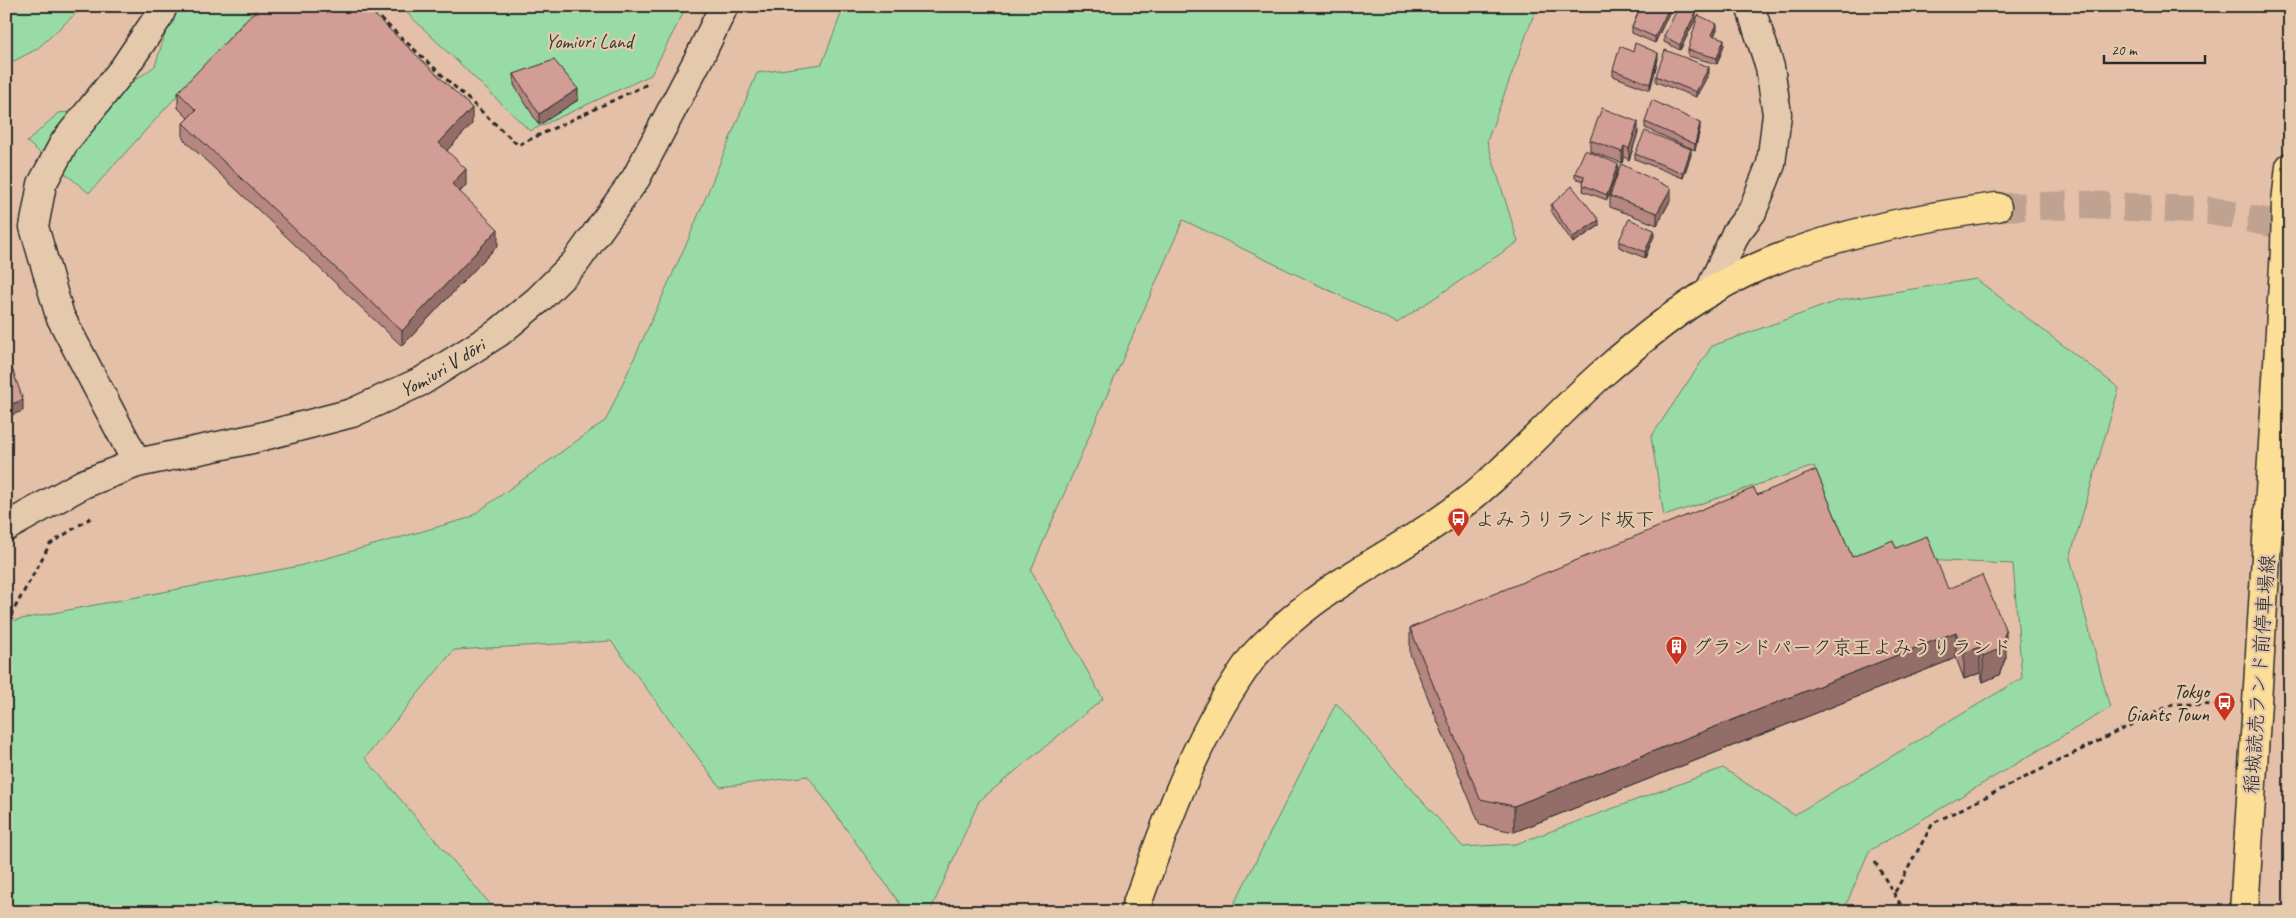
<svg xmlns="http://www.w3.org/2000/svg" width="2296" height="918" font-family="Caveat,'Klee One',sans-serif">
<style>
.green{fill:#99dba6;stroke:#628368}
.lines{fill:none;stroke-linecap:round;stroke-linejoin:round}
.major-tunnel{stroke:#c0a290;stroke-width:28;stroke-dasharray:28 14;stroke-linecap:butt}
.minor-casing{stroke:#2b2b2b;stroke-width:31}
.major-casing{stroke:#2b2b2b;stroke-width:31}
.path{stroke:#2b2b2b;stroke-width:3;stroke-dasharray:5 4;stroke-linecap:butt}
.minor{stroke:#e5c9ac;stroke-width:28}
.major{stroke:#fdde96;stroke-width:28}
.wall{fill:#b58780;stroke:#2b2b2b}
.shaded-wall{fill:#936e68;stroke:#2b2b2b}
.building{fill:#d29d95;stroke:#2b2b2b}
.labels{text-anchor:middle;stroke-width:4.5;stroke-linejoin:round;paint-order:stroke}
.park-label{font-size:20px;fill:#363d37;stroke:#e5c9ac}
.street-label{font-size:20px;fill:#2b2b2b;stroke:#e5c9ac}
.poi-label{font-size:20px;fill:#2b2b2b;stroke:#e5c9ac;text-anchor:start}
</style>
<rect width="100%" height="100%" fill="#e5c0a9"/>
<filter id="ink" filterUnits="userSpaceOnUse"><feTurbulence type="fractalNoise" baseFrequency=".02" numOctaves="2"/><feDisplacementMap in="SourceGraphic" scale="10" xChannelSelector="R" yChannelSelector="G"/><feConvolveMatrix kernelMatrix="1 2 1 2 8 2 1 2 1" color-interpolation-filters="sRGB"/></filter>
<g filter="url(#ink)">
<path class="green" d="M14,6H84L37,49L6,65V20Z
M174,6H258L89,193L27,142L58,113L94,110L155,66Z
M391,6H687L651,75L530,131L407,13Z
M844,6H1537L1487,141L1518,242L1397,323L1183,220L1031,570L1103,699L979,801L930,912H906L808,776L720,787L611,641L454,650L365,758L497,912H6V622L299,566L469,518L606,420L688,240L757,73L822,64Z
M1976,279L2119,388L2070,558L2110,708L1869,851L1843,912H1230L1336,703L1463,847L1516,844L1723,768L1794,815L2022,678L2013,564L1852,557L1814,466L1664,516L1651,437L1712,346L1837,301Z"/>
<g class="lines">
<path class="major-tunnel" d="M1997,207L2087,205L2212,211L2290,227"/>
<defs>
<g id="minor">
<path d="M1709,292L1736,233L1752,212L1771,164L1777,114L1770,67L1750,6"/>
<path d="M137,463L60,316L34,227L42,184L64,143L124,68L159,16L163,6"/>
<path id="s1" d="M6,527L83,484L137,463L252,439L352,413L422,381L498,333L538,300L575,263L636,178L701,54L724,6"/>
</g>
<path id="major" d="M1134,912C1166,824 1196,733 1253,657C1260,648 1269,640 1278,632C1328,583 1395,554 1452,512C1507,472 1552,418 1603,373C1636,344 1673,313 1711,291C1795,241 1900,220 1997,207
M2244,912L2285,250L2286,202L2290,167"/>
</defs>
<use href="#minor" class="minor-casing"/>
<use href="#major" class="major-casing"/>
<path class="path" d="M367,6L518,145L650,83
M6,624L50,544L92,517
M1875,862L1905,912
M1895,892L1933,823L2173,704L2226,705"/>
<use href="#minor" class="minor"/>
<use href="#major" class="major"/>
</g>
<path class="wall" d="M1651,7L1670,11L1655,43L1632,33V27Z
M1696,18L1680,50L1664,42V36Z
M1717,29L1714,36L1724,45L1717,64L1688,56V50Z
M1658,59L1650,90L1613,76V70Z
M1709,73L1696,97L1656,82V76Z
M514,74L578,100L539,125L514,85Z
M178,92L472,124L447,150L466,185L460,192L498,245L402,346L183,139V123L188,118L178,108Z
M1645,122L1700,129L1695,150L1645,128Z
M1638,133L1629,160L1624,157L1622,163L1590,151V140Z
M1635,154L1691,155L1683,178L1635,159Z
M1618,170L1607,200L1583,191L1584,181L1575,178V173Z
M1610,196L1671,199L1657,225L1610,207Z
M1551,205L1599,226L1573,243L1551,211Z
M1654,236L1645,258L1619,247V241Z
M1757,495L1852,557L1896,548L1948,589L2006,657L1999,675L1983,682L1980,673L1964,679L1956,658L1514,832L1480,825L1410,654V628Z"/>
<path class="shaded-wall" d="M1670,6V11L1655,43V37Z
M1696,12V18L1680,50V45Z
M1717,24V29L1712,41V35Z
M1724,39V45L1717,64V58Z
M1658,53V59L1650,90V84Z
M1709,67V73L1696,97V92Z
M578,89V100L539,125V114Z
M472,108V124L439,159V143Z
M1638,122V133L1629,160V149Z
M1700,123V129L1695,150V144Z
M1624,146V157L1622,163V152Z
M1691,149V155L1683,178V173Z
M1618,164V170L1607,200V195Z
M466,169V185L452,200V184Z
M1671,188V199L1657,225V213Z
M1599,220V226L1573,243V237Z
M498,229V245L402,346V331Z
M1654,230V236L1645,258V252Z
M23,400V411L6,417V406Z
M2006,631V657L1999,675L1983,682V656Z
M1956,632V658L1514,832V806Z
M1980,647V673L1964,679V653Z"/>
<path class="building" d="M260,6H365L472,108L439,143L466,169L452,184L498,229L402,331L183,123L196,110L178,92Z
M1641,6L1651,7V6H1670L1655,37L1632,27Z
M1679,6H1681L1696,12L1680,45L1664,36Z
M1698,15L1717,24L1712,35L1724,39L1717,58L1688,50Z
M1635,43L1658,53L1650,84L1613,70L1620,46L1633,52Z
M1665,50L1709,67L1696,92L1656,76Z
M554,60L578,89L539,114L514,74Z
M1652,100L1700,123L1695,144L1645,122Z
M1602,108L1638,122L1629,149L1624,146L1622,152L1590,140Z
M1645,131L1691,149L1683,173L1635,154Z
M1585,150L1618,164L1607,195L1583,185L1584,176L1575,173Z
M1621,164L1671,188L1657,213L1610,196Z
M1572,186L1599,220L1573,237L1551,205Z
M1629,219L1654,230L1645,252L1619,241Z
M12,368L23,400L6,406V370Z
M1816,470L1852,557L1893,540L1896,548L1927,536L1948,589L1982,575L2006,631L1999,649L1983,656L1980,647L1964,653L1956,632L1514,806L1480,799L1410,628L1754,488L1757,495Z"/>
</g>
<defs>
<symbol id="bus-pin" viewBox="-11 -11 22 30"><path d="M0 17L-7.5 6A9.5 9.5 0 1 1 7.5 6Z" fill="#c8321e" stroke="#e5c9ac"/><path d="M-5-6H5V4H4V6H2V4H-2V6H-4V4H-5ZM-3.5-4V0h7V-4ZM-3.5 1.2v1.5H-2V1.2ZM2 1.2v1.5H3.5V1.2Z" fill="#fff"/></symbol>
<symbol id="building-pin" viewBox="-11 -11 22 30"><path d="M0 17L-7.5 6A9.5 9.5 0 1 1 7.5 6Z" fill="#c8321e" stroke="#e5c9ac"/><path d="M-4-6H4V6H1V3H-1V6H-4ZM-2.5-4.3h1.7v1.8h-1.7ZM.8-4.3h1.7v1.8H.8ZM-2.5-1h1.7V.8h-1.7ZM.8-1h1.7V.8H.8Z" fill="#fff"/></symbol>
</defs>
<g fill-rule="evenodd">
<use href="#bus-pin" x="1446" y="506" width="25" height="34"/>
<use href="#building-pin" x="1664" y="634" width="25" height="34"/>
<use href="#bus-pin" x="2212" y="690" width="25" height="34"/>
</g>
<g class="labels">
<g class="park-label">
<text x="589" y="48">Yomiuri Land</text>
</g>
<g class="street-label">
<text dy="7" stroke="none"><textPath href="#s1" startOffset="468">Yomiuri V dōri</textPath></text>
<text transform="translate(2259 674) rotate(-86)" y="7">稲城読売ランド前停車場線</text>
</g>
<g class="poi-label">
<text x="1475" y="526">よみうりランド坂下</text>
<text x="1692" y="654">グランドパーク京王よみうりランド</text>
<text x="2209" y="698" text-anchor="end">Tokyo<tspan x="2209" dy="23">Giants Town</tspan></text>
</g>
</g>
<rect width="2296" height="918" fill="none" stroke="#e5c9ac" stroke-width="25"/>
<rect x="12" y="12" width="2271" height="893" fill="none" stroke="#2b2b2b" stroke-width="2" filter="url(#ink)"/>
<path d="M2104 55v8h101v-8" fill="none" stroke="#2b2b2b" stroke-width="2.5"/>
<text x="2111" y="55" font-size="15" fill="#2b2b2b" stroke="#e5c9ac" stroke-width="4" paint-order="stroke">20 m</text>
</svg>
